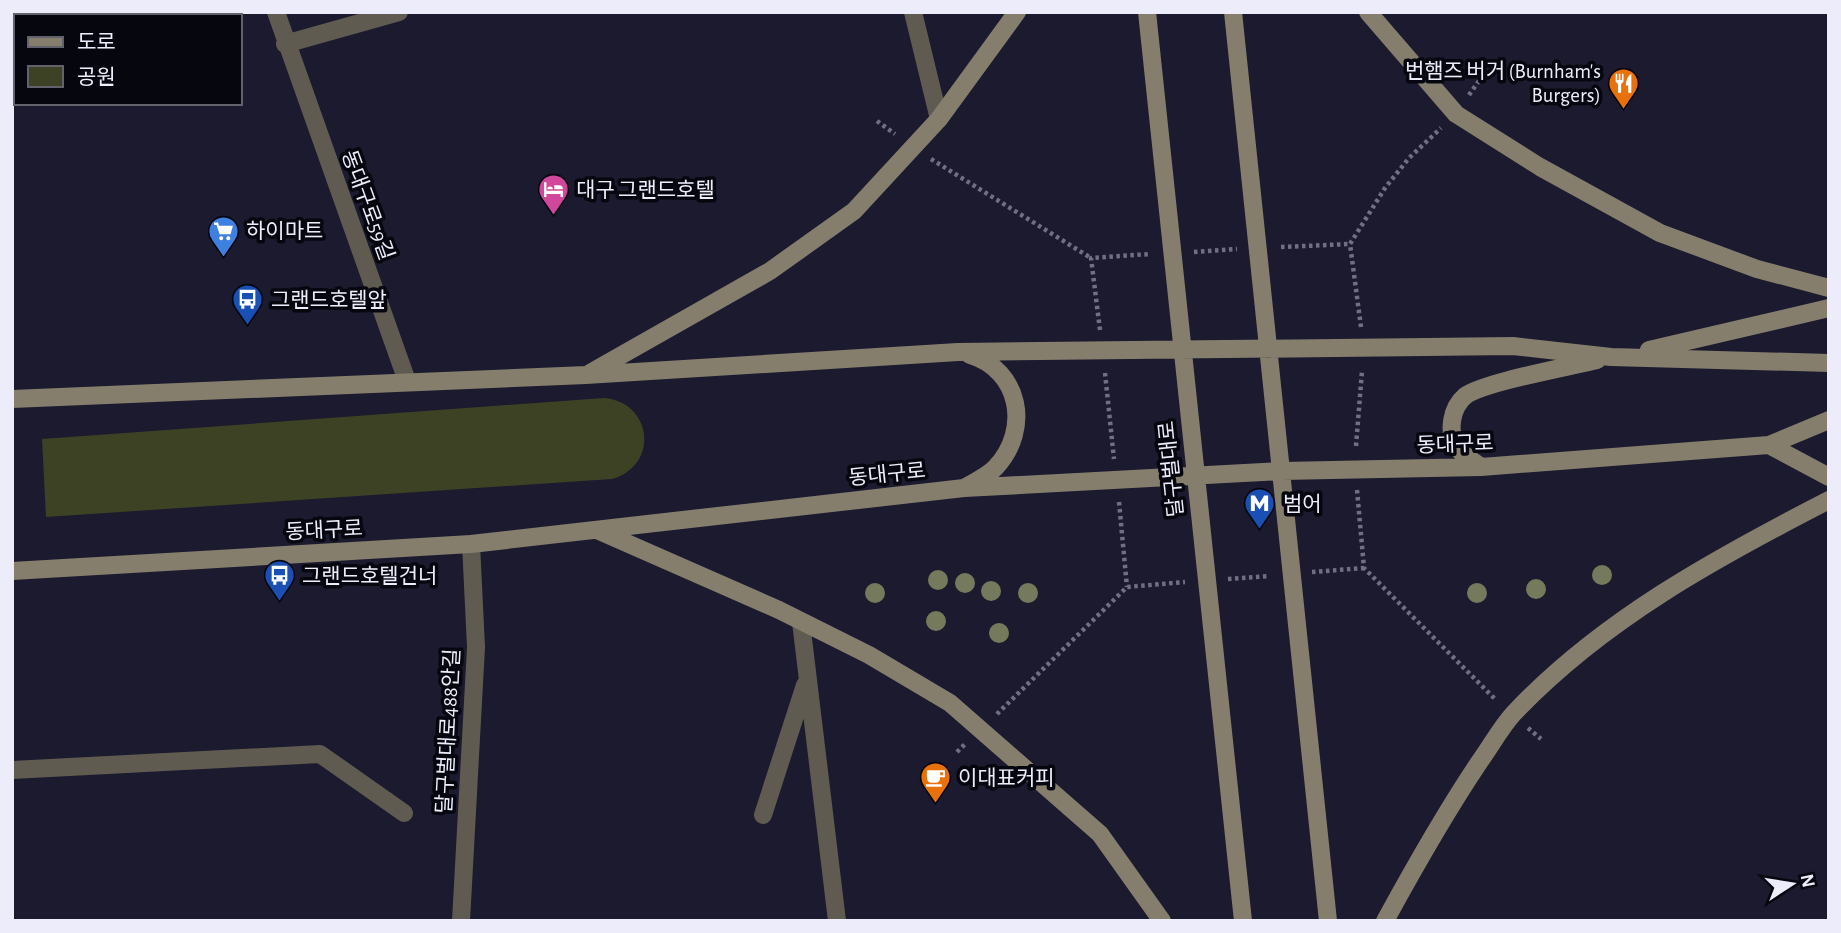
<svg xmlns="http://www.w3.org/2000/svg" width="1841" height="933" font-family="'Alegreya Sans','Noto Sans KR',sans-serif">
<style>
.green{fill:#3d4225}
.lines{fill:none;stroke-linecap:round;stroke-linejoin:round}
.path{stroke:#707082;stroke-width:4.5;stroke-dasharray:3.5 3.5;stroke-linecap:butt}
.service{stroke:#5f5b50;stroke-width:18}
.minor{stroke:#5f5b50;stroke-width:18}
.secondary{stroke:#857e6d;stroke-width:18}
.tree{fill:#757a5c}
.labels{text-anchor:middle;stroke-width:7;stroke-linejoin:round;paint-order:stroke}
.poi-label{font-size:21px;fill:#ececfb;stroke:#06060f;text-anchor:start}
.street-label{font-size:21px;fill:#ececfb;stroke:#06060f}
</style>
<rect width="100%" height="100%" fill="#1b1a2e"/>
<path class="green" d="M604,398C652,402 660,465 612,479L46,517L42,439Z"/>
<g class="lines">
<path class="path" d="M1469,95L1481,78
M877,121L895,134
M931,159L1091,258
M1281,247L1350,244
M1194,252L1237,249
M1361,327L1350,244L1385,188L1409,158L1441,128
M1100,330L1091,258L1150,254
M1105,373L1114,459
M1356,446L1362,371
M1357,490L1364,568L1495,699
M1119,502L1127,587
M1312,572L1364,568
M1228,579L1269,576
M997,714L1127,587L1185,582
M1528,728L1541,739
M957,752L965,744"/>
<path class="service" d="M801,622L837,921
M12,770L320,754L404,813
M763,815L805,685"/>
<path class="minor" d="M276,12L407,381
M913,12L939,119
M138,16L150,12
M285,44L399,12
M12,51L16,50
M461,921L476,647L471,544"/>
<path class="secondary" d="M1147,12L1243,921
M1233,12L1328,921
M1368,12L1456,114L1540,167L1660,233L1757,269L1829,288
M1649,350L1829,308
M590,373L770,271L854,211L939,119L1017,12
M12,399L586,375L958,352L1513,346L1611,357L1829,363
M1769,445L1829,477
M1481,467C1474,461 1460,454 1456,446C1448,431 1451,408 1465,396C1484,382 1569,367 1597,360
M964,488C974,482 988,476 996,467C1031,429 1020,370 970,355
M597,530L779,610L869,655L950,703L1100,834L1162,921
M12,571L471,544L964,488L1282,471L1481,467L1769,445L1829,420
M1385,921C1415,866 1445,813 1480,761C1491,746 1501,727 1514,713C1602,620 1716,558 1829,500"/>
</g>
<g class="tree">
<circle cx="1602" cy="575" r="10"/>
<circle cx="938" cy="580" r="10"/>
<circle cx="965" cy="583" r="10"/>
<circle cx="1536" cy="589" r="10"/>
<circle cx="991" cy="591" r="10"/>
<circle cx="875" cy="593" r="10"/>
<circle cx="1028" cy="593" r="10"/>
<circle cx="1477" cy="593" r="10"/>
<circle cx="936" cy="621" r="10"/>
<circle cx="999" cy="633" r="10"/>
</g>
<defs>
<symbol id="restaurant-pin" viewBox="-11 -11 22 30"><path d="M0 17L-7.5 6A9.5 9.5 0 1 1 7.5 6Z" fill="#e8710a" stroke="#06060f"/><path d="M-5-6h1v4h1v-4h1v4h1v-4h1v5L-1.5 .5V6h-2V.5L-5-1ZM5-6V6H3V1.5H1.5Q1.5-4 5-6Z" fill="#fff"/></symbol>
<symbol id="hotel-pin" viewBox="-11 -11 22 30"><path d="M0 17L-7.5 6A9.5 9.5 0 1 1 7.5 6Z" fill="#d1479c" stroke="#06060f"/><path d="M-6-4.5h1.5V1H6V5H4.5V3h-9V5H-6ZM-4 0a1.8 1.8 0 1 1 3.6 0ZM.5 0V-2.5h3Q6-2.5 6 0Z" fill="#fff"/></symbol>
<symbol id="supermarket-pin" viewBox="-11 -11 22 30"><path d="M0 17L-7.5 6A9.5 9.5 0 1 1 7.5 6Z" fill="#3f7fe0" stroke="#06060f"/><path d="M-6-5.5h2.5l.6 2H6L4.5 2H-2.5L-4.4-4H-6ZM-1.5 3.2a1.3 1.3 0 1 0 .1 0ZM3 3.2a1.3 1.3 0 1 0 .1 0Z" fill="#fff"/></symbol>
<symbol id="bus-pin" viewBox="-11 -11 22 30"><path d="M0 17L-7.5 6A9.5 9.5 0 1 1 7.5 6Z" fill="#1a4fb4" stroke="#06060f"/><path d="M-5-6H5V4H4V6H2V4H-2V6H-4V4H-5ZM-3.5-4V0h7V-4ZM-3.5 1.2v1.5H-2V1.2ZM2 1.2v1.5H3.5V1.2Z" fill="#fff"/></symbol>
<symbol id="metro-pin" viewBox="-11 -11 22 30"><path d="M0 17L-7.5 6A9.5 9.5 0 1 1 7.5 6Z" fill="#1a4fb4" stroke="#06060f"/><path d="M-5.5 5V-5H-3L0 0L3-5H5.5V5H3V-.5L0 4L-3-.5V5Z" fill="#fff"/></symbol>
<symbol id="cafe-pin" viewBox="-11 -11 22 30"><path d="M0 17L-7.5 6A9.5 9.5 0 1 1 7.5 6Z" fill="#e8710a" stroke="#06060f"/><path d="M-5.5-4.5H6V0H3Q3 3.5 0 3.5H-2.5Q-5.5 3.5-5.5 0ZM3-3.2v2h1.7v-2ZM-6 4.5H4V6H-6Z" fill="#fff"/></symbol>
</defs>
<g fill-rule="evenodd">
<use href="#restaurant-pin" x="1606" y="66" width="35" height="47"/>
<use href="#hotel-pin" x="536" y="172" width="35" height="47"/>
<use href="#supermarket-pin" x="206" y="214" width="35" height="47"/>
<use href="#bus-pin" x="230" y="282" width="35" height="47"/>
<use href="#metro-pin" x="1242" y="486" width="35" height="47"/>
<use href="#bus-pin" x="262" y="558" width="35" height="47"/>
<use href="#cafe-pin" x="918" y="760" width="35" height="47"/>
</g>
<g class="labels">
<g class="poi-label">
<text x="1601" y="78" text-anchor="end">번햄즈 버거 (Burnham's<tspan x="1601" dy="24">Burgers)</tspan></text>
<text x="576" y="197">대구 그랜드호텔</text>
<text x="246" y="238">하이마트</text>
<text x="271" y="307">그랜드호텔앞</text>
<text x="1283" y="511">범어</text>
<text x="302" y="583">그랜드호텔건너</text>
<text x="958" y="785">이대표커피</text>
</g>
<g class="street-label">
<text transform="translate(368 205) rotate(70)" y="7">동대구로59길</text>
<text transform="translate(1455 444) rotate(-2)" y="7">동대구로</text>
<text transform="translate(1171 469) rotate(-96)" y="7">달구벌대로</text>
<text transform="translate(887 474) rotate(-6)" y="7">동대구로</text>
<text transform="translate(324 530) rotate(-3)" y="7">동대구로</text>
<text transform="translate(448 731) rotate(-87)" y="7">달구벌대로488안길</text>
</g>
</g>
<rect width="1841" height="933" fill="none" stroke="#ececfb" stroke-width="28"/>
<rect x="14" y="14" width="228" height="91" fill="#06060f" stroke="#62626d" stroke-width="2"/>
<rect x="28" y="37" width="35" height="10" fill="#857e6d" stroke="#62626d" stroke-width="2"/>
<text x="77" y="49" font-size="21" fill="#ececfb">도로</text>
<rect x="28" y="66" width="35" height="21" fill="#3d4225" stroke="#62626d" stroke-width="2"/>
<text x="77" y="84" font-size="21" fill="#ececfb">공원</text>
<g transform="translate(1792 884) rotate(78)" stroke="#06060f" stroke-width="5" paint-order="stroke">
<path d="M0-5L12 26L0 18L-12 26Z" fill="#ececfb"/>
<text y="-10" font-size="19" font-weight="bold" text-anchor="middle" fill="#ececfb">N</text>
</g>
</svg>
